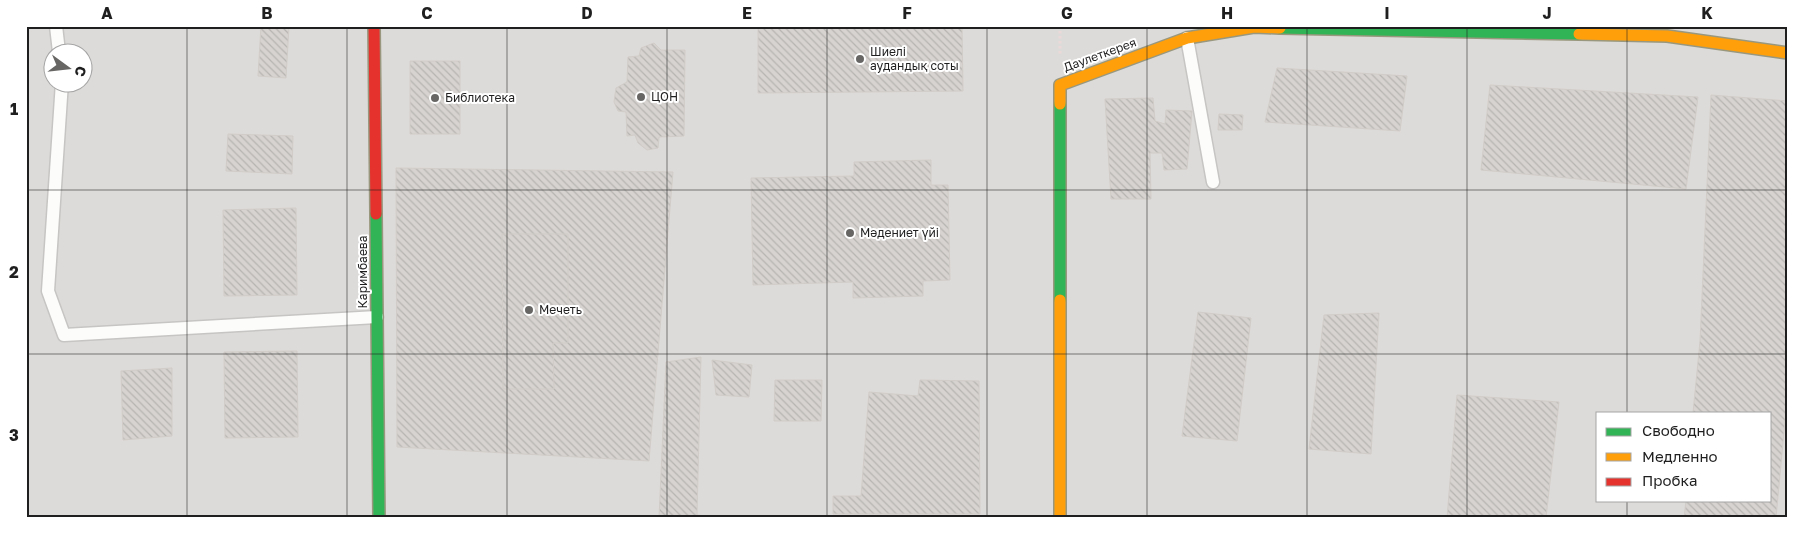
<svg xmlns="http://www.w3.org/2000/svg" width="1814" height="544" font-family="'Golos Text',sans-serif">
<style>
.residential{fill:#dddbd9;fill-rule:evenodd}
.building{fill:url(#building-back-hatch);stroke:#d1ccc8}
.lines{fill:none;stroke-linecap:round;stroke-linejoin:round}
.lane-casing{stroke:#c6c5c3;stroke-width:15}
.fast-casing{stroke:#99987e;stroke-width:14}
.slow-casing{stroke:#99987e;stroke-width:14}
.jam-casing{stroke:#99987e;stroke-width:14}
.path{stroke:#ebd9d9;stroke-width:3;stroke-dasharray:2.5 2.5;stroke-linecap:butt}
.lane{stroke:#fcfcfb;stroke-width:12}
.fast{stroke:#30b455;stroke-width:11}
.slow{stroke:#ff9f0a;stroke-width:11}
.jam{stroke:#e5322d;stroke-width:11}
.grid{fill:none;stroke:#1f1f1f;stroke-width:1;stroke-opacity:0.55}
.poi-dot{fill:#676665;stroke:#fff;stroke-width:2}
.labels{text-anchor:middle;stroke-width:4;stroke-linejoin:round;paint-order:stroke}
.poi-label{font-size:12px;fill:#1f1f1f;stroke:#fff;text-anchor:start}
.street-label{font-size:12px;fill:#1f1f1f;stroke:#fff}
.neatline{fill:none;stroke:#1f1f1f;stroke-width:2}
.grid-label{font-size:16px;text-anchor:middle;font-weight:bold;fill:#1f1f1f}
</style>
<defs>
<pattern id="building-back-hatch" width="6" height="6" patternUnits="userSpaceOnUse" patternTransform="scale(1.25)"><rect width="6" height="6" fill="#d6d3d0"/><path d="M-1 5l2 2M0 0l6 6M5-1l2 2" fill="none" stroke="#b7b5b2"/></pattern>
</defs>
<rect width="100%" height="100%" fill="#eeebe7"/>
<path class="residential" d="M26,26H1788V518H26ZM52,52H82V82H52ZM1598,413H1770V500H1598Z"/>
<path class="building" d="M261,26H289L286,78L258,76Z
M758,26H962L963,91L758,93Z
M654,43L661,50H685L684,136L659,137L658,148L647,150L638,143L635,135L627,136L626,112L618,111L614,102L616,88L627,82L628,57L639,56L641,48Z
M410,61H460V134H410Z
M1277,68L1407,76L1400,131L1265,122Z
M1490,85L1698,97L1686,189L1481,170Z
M1711,95L1788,101V389L1776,518H1684L1686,500H1770V413H1693L1700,341Z
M1153,98L1155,121L1165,124L1166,110L1192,111L1187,169L1164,170L1162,153H1150L1151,199H1111L1105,99Z
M1219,114L1243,115L1242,130H1218Z
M228,134L293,136L292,174L226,171Z
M931,160V185H948L950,280L923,281V296L853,298V282L753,285L751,178L854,176V162Z
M396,168L673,172L649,461L397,447Z
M296,208L297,295L224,296L223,210Z
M502,234H568V343H553L554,389H503Z
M1198,312L1251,318L1237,441L1182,436Z
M1379,313L1371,454L1309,449L1324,315Z
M297,351L298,437L225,438L224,352Z
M701,357L697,515L720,518H659L666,362Z
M712,360L752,365L749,397L716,395Z
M172,368V436L123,440L121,371Z
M775,380H822L821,421H774Z
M920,380L979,381L980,514H833V496H861L869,392L918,396Z
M1457,395L1559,402L1546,518H1447Z"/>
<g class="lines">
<defs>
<path id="lane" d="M56,26L59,52
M1187,38L1213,182
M62,82L48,291L64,335L377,317"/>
<path id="fast" d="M1280,28L1579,34
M1060,104V300
M376,214L379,518"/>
<path id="slow" d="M1579,34L1667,36L1788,53
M1060,104V85L1187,38L1254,27L1280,28
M1060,300V518"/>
<path id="jam" d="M374,26L376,214"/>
</defs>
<use href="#lane" class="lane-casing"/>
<use href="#fast" class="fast-casing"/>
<use href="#slow" class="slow-casing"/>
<use href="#jam" class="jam-casing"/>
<path class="path" d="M1060,26V54"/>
<use href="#lane" class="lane"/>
<use href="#fast" class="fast"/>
<use href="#slow" class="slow"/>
<use href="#jam" class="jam"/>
</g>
<path class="grid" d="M187,26V518M347,26V518M507,26V518M667,26V518M827,26V518M987,26V518M1147,26V518M1307,26V518M1467,26V518M1627,26V413M26,190H1788M26,354H1788M1627,500V518"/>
<g class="poi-dot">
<circle cx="860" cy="59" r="5"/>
<circle cx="641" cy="97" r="5"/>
<circle cx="435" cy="98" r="5"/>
<circle cx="850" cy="233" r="5"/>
<circle cx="529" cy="310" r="5"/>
</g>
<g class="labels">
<g class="poi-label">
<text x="870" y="56">Шиелі<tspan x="870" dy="14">аудандық соты</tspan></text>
<text x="651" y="101">ЦОН</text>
<text x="445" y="102">Библиотека</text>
<text x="860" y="237">Мәдениет үйі</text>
<text x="539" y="314">Мечеть</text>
</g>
<g class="street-label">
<text transform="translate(1100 55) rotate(-20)" y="4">Даулеткерея</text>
<text transform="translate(363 272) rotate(-90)" y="4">Каримбаева</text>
</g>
</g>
<rect width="1814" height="544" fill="none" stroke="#ffffff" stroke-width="55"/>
<rect x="1596" y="412" width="175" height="90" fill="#ffffff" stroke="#a5a5a5"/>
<rect x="1606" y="428" width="25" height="8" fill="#30b455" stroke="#a5a5a5"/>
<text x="1642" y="436" font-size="15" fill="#1f1f1f">Свободно</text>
<rect x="1606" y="453" width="25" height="8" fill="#ff9f0a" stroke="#a5a5a5"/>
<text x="1642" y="462" font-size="15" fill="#1f1f1f">Медленно</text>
<rect x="1606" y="478" width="25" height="8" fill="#e5322d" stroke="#a5a5a5"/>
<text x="1642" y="486" font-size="15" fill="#1f1f1f">Пробка</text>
<g transform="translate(68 68) rotate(105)"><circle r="24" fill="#ffffff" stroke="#a5a5a5"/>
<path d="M0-4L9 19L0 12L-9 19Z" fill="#676665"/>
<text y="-8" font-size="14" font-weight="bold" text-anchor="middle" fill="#1f1f1f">С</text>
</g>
<rect x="28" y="28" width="1758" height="488" class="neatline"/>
<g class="grid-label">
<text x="107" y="19">A</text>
<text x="267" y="19">B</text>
<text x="427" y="19">C</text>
<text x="587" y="19">D</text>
<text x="747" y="19">E</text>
<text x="907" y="19">F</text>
<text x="1067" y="19">G</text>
<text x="1227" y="19">H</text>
<text x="1387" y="19">I</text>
<text x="1547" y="19">J</text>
<text x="1707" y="19">K</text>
<text x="14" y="115">1</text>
<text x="14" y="278">2</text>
<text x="14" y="441">3</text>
</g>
</svg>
